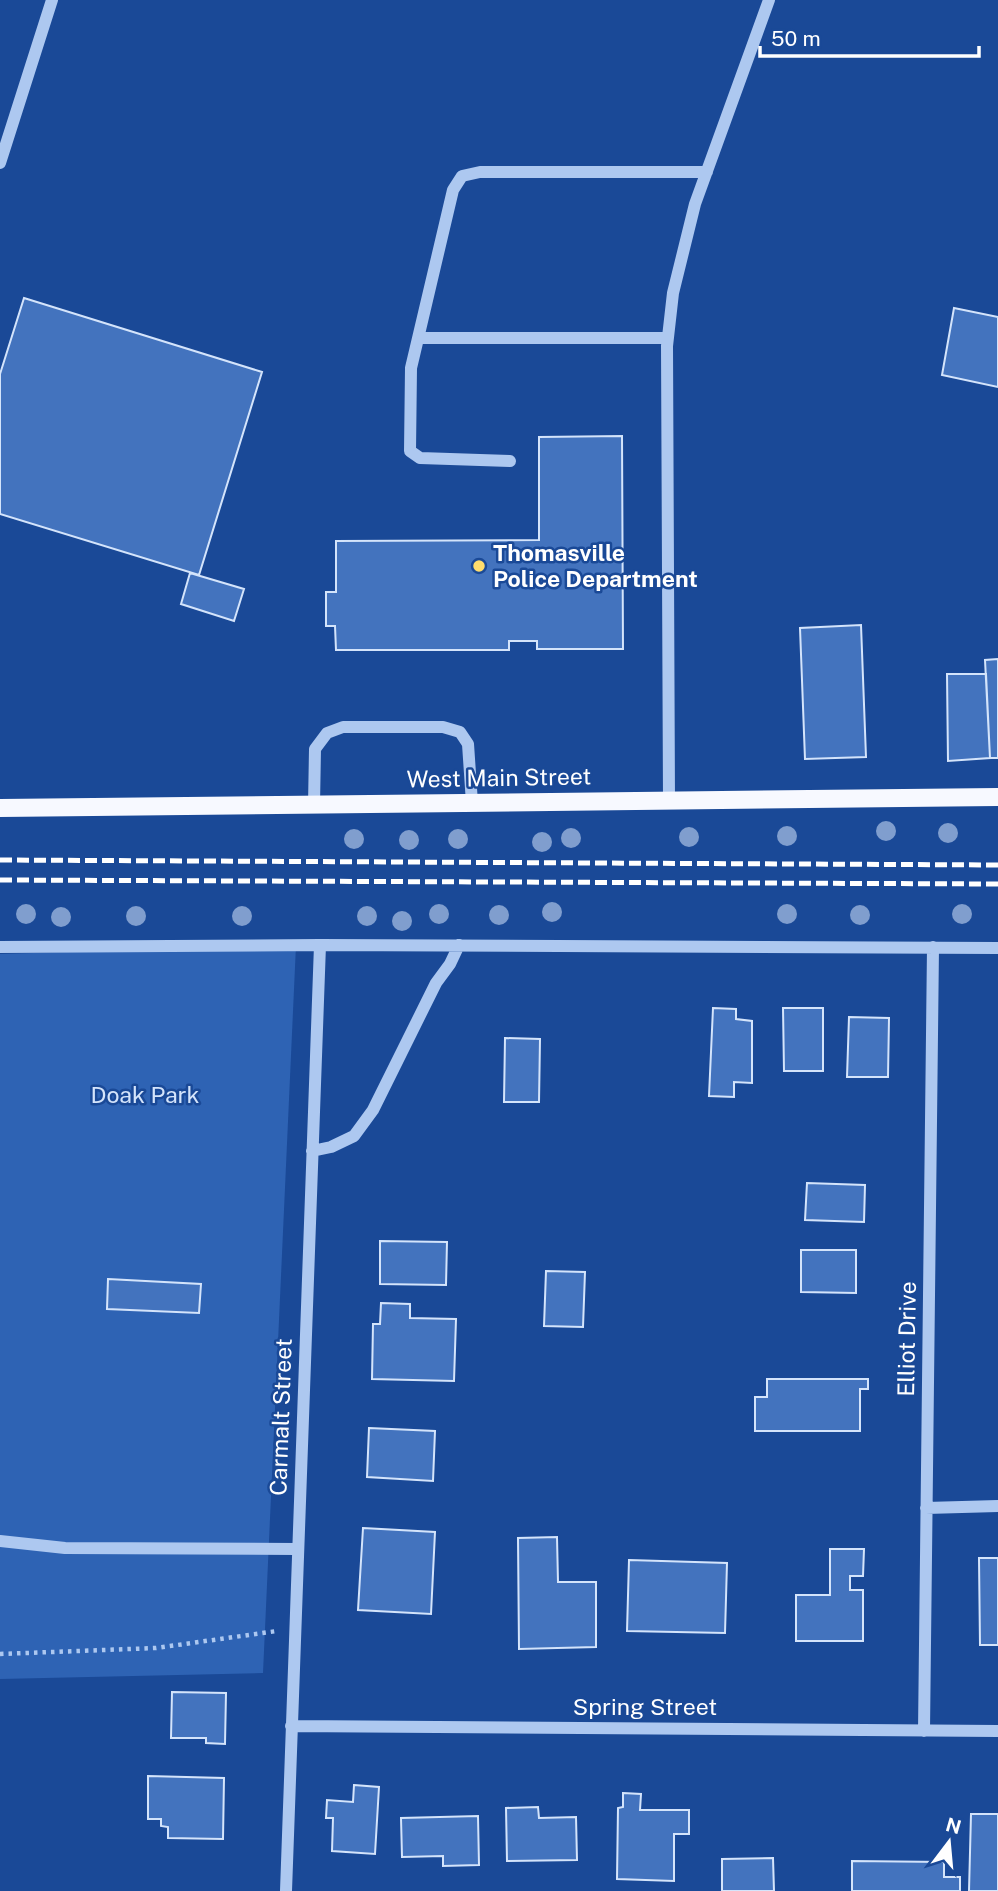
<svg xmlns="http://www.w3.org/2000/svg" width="998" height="1891" font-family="'Public Sans',sans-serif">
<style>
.green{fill:#2e63b4}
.building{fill:#4373be;stroke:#d4e4fb;stroke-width:2}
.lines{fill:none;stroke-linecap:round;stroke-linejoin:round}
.path{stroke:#adc8f0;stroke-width:4.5;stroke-dasharray:3.5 5;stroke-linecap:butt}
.minor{stroke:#adc8f0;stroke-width:12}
.major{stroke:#f7f9ff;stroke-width:18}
.rail{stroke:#fff;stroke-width:5;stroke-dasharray:12 5;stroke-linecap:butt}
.tree{fill:#809ece}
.poi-dot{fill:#ffdd6d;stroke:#1a4997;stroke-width:2.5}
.labels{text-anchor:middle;stroke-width:5;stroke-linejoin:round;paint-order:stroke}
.poi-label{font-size:23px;font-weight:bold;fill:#fff;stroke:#1a4997;text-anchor:start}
.street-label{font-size:23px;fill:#fff;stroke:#1a4997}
.park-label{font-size:23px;fill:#d4e4fb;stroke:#1a4997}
</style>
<rect width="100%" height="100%" fill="#1a4997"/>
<path class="green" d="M296,945L263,1673L0,1679V954Z"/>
<path class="building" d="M24,298L262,372L199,575L0,514V374Z
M954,308L998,317V387L942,375Z
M622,436L623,649H537V641H509V650H336L335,626H326V592H336V541L539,540V437Z
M190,573L244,589L234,621L181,604Z
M861,625L866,757L805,759L800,628Z
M998,659V758H990L985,660Z
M947,674H986L990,758L948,761Z
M713,1008L736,1009V1019L752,1021V1083L734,1082V1097L709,1096Z
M783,1008H823V1071H784Z
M849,1017L889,1018L888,1077H847Z
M505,1038L540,1039L539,1102H504Z
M807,1183L865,1185L864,1222L805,1220Z
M380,1241L447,1242L446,1285L380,1284Z
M801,1250H856V1293L801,1292Z
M546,1271L585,1272L583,1327L544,1326Z
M108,1279L201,1284L199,1313L107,1309Z
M381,1303L410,1304V1318L456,1319L454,1381L372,1379L373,1324H380Z
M767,1379H868V1389H860V1431H755V1397H767Z
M369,1428L435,1431L433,1481L367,1477Z
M363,1528L435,1532L431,1614L358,1610Z
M557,1537L558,1582H596V1647L519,1649L518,1538Z
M830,1549H864L863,1576H850V1590H863V1641H796V1595H830Z
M979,1558H998V1645H980Z
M629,1560L727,1563L725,1633L627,1631Z
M172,1692L226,1693L225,1744L206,1743V1738H171Z
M148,1776L224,1778L223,1839L168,1838V1827L161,1826V1819H148Z
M354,1785L379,1787L375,1854L332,1851L333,1818H326L327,1800L353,1802Z
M623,1793L641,1794L640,1810H689V1834H674V1881L617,1879L618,1808L623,1807Z
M538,1807L539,1818L576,1817L577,1860L507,1861L506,1808Z
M971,1814H998V1891H969Z
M478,1816L479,1865L443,1866V1856L402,1857L401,1818Z
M773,1858L774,1891H722V1859Z
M852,1861L944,1862V1877H960V1891H852Z"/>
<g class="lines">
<path class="path" d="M0,1654L156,1648L277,1631"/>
<path class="minor" d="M0,163L52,0
M419,338H668
M510,461L420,458L410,451L411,368L453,190L462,176L480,172H707
M669,801L667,346L673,293L695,204L769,0
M314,805L315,749L327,733L343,727H443L460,732L468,744L472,803
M0,947L320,945L998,948
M312,1151L331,1147L354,1136L373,1110L436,983L450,964L459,945
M926,1508L998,1506
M0,1541L65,1548L297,1549
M291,1726L998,1731
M924,1731L933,947
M286,1891L320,945"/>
<path class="major" d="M0,808L998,797"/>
<path class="rail" d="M0,860L998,865
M0,880L998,884"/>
</g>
<g class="tree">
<circle cx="886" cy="831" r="10"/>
<circle cx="948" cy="833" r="10"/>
<circle cx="787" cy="836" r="10"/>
<circle cx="689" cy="837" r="10"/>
<circle cx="571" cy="838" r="10"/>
<circle cx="354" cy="839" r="10"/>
<circle cx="458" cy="839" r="10"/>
<circle cx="409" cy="840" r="10"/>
<circle cx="542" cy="842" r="10"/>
<circle cx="552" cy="912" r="10"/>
<circle cx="26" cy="914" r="10"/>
<circle cx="439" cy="914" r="10"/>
<circle cx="787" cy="914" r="10"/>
<circle cx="962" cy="914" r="10"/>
<circle cx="499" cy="915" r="10"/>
<circle cx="860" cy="915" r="10"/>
<circle cx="136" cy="916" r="10"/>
<circle cx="242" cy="916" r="10"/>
<circle cx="367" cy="916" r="10"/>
<circle cx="61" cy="917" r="10"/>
<circle cx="402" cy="921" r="10"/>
</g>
<circle class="poi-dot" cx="479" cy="566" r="7"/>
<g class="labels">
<g class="poi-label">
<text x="493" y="561">Thomasville<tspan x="493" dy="26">Police Department</tspan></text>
</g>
<g class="street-label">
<text transform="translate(499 778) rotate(-1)" y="8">West Main Street</text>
<text transform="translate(907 1339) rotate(-89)" y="8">Elliot Drive</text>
<text transform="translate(281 1417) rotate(-88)" y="8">Carmalt Street</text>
<text x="645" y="1715">Spring Street</text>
</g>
<g class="park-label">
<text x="145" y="1103">Doak Park</text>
</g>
</g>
<g transform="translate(949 1842) rotate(16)" stroke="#1a4997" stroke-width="5" paint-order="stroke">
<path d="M0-5L12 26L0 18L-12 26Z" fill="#ffffff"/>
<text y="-10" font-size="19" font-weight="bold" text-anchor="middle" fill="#ffffff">N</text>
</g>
<path d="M760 46v10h219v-10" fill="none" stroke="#ffffff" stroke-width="3.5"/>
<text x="771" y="46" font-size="21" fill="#ffffff" stroke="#1a4997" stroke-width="5" paint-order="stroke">50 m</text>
</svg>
